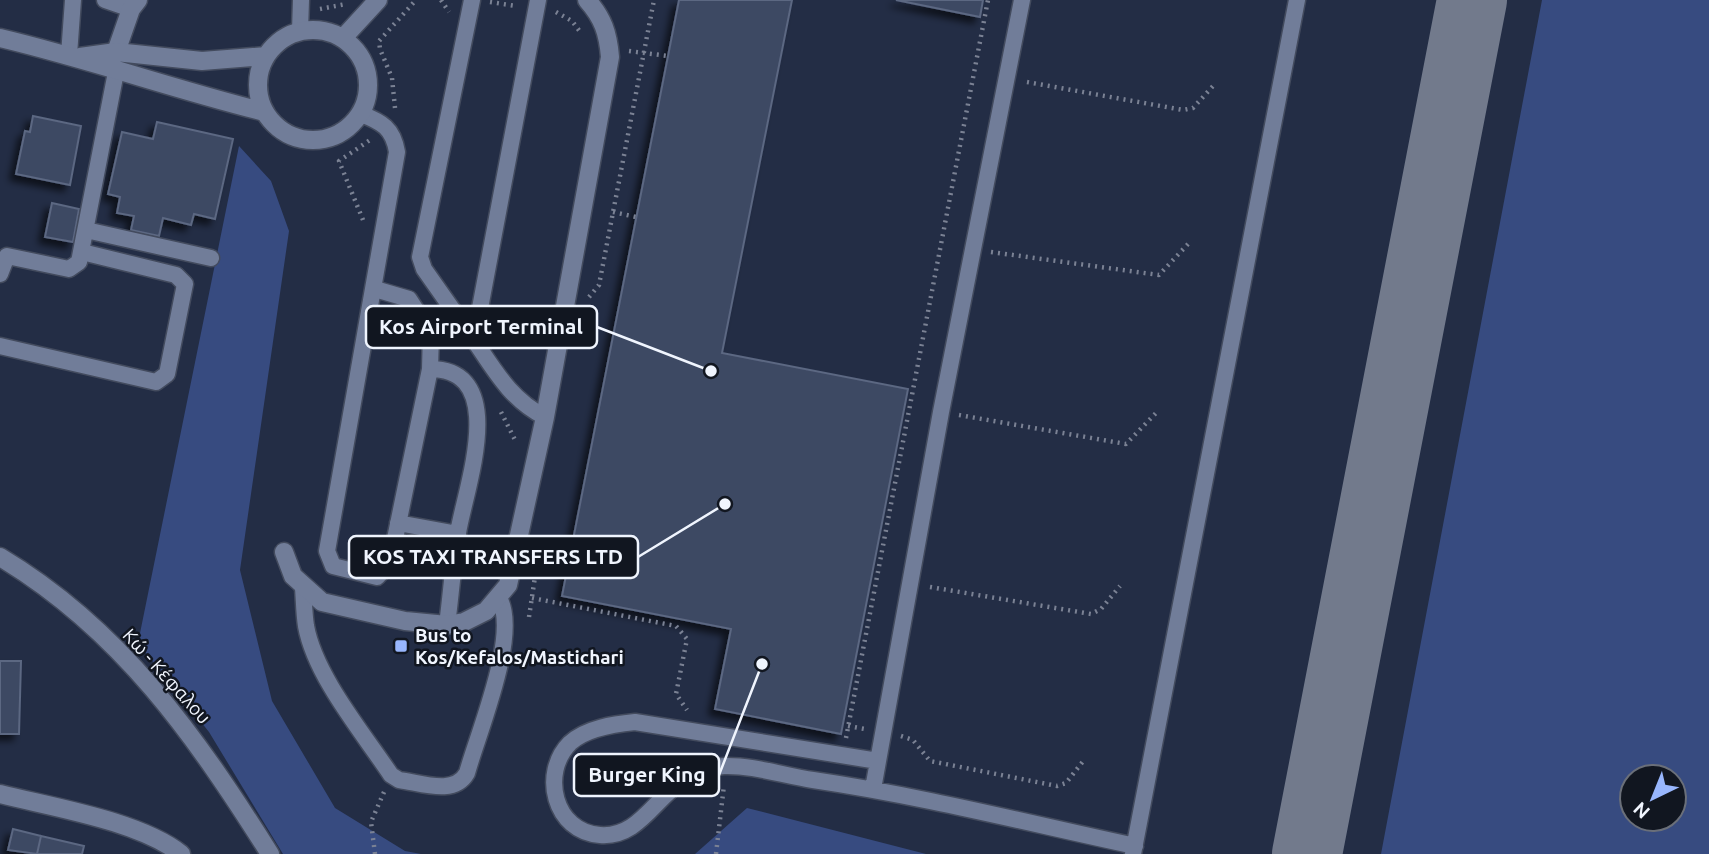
<svg xmlns="http://www.w3.org/2000/svg" width="1709" height="854" font-family="Ubuntu,sans-serif">
<style>
.green{fill:#374b80;fill-rule:evenodd}
.lines{fill:none;stroke-linecap:round;stroke-linejoin:round}
.taxiway{stroke:#727a8c;stroke-width:70}
.building{fill:#3e4963;stroke:#5b6782;stroke-width:2;filter:url(#shadow)}
.lane-casing{stroke:#434b5e;stroke-width:19}
.street-casing{stroke:#434b5e;stroke-width:21}
.secondary-casing{stroke:#434b5e;stroke-width:21}
.path{stroke:#7b8294;stroke-width:4.5;stroke-dasharray:2 5;stroke-linecap:butt}
.lane{stroke:#717d99;stroke-width:16}
.street{stroke:#717d99;stroke-width:18}
.secondary{stroke:#717d99;stroke-width:18}
.poi-dot{fill:#98b6fd;stroke:#111620;stroke-width:2.5}
.labels{text-anchor:middle;stroke-width:5;stroke-linejoin:round;paint-order:stroke}
.poi-label{font-size:19px;font-weight:bold;fill:#f0f5fe;stroke:#111620;text-anchor:start}
.street-label{font-size:19px;fill:#f0f5fe;stroke:#111620}
.leader{fill:none;stroke:#f0f5fe;stroke-width:2.5}
.callout-dot{fill:#f0f5fe;stroke:#111620;stroke-width:2.5}
.callout{fill:#111620;stroke:#f0f5fe;stroke-width:2.5}
.callout-label{font-size:21px;text-anchor:middle;font-weight:bold;fill:#f0f5fe}
</style>
<defs>
<filter id="shadow"><feDropShadow dx="-6" dy="6" stdDeviation="3.5" flood-color="#0009"/></filter>
</defs>
<rect width="100%" height="100%" fill="#232d45"/>
<path class="green" d="M1542,0H1709V854H1381ZM1674,777V819H1632V777Z
M239,146L271,181L289,231L240,570L272,701L335,808L405,851L421,854H283L209,732L138,643Z
M747,808L926,854H695Z"/>
<g class="lines">
<path class="taxiway" d="M1307,854L1472,0"/>
</g>
<path class="building" d="M679,0H792L722,353L908,389L841,734L715,709L731,629L562,596Z
M896,0H983L980,17Z
M33,116L81,126L70,185L16,174L25,131L30,132Z
M157,122L233,139L215,219L194,214L191,225L163,218L159,236L131,230L134,216L117,213L120,197L108,194L122,132L153,139Z
M52,203L79,209L73,242L45,237Z
M0,661H21L19,734H0Z
M13,829L41,836L37,854L8,850Z
M41,836L84,846L82,854H37Z"/>
<g class="lines">
<defs>
<path id="lane" d="M105,0L131,9
M472,0L420,257L424,269L474,340
M538,0L474,340C495,371 511,400 545,417
M300,31L301,0
M69,55L73,0
M361,114C382,122 393,128 397,152L327,551L333,566L377,577L390,563L430,369L431,333L409,299L375,289
M86,230L211,258
M0,274L7,256L69,269L79,262L116,72
M0,346L156,382L167,374L185,284L176,275L82,252
M430,369C511,369 465,489 458,533C453,564 451,595 447,625
M398,523L458,534
M303,588C304,600 304,613 306,626C315,676 363,733 391,775L399,780C422,783 454,796 467,773C478,733 520,634 499,598
M878,761L635,722C614,724 586,728 570,743C540,773 554,832 600,835C651,839 661,769 724,766C753,765 785,776 813,780C922,796 1028,823 1135,846
M873,789L941,412L1022,0
M1133,854L1297,0"/>
<path id="street" d="M116,52L131,9L138,0"/>
<path id="secondary" d="M258 85a55 55 0 1 1 110 0a55 55 0 1 1-110 0Z
M0,38C89,59 176,90 265,112
M343,38L378,0
M80,57L116,52L202,61L266,56
M284,552L293,576L322,602L405,621L447,625L464,622L486,611L508,585L545,417L610,57C608,33 603,18 587,0
M0,557C122,630 196,737 270,854
M0,794C51,807 140,821 181,854"/>
</defs>
<use href="#lane" class="lane-casing"/>
<use href="#street" class="street-casing"/>
<use href="#secondary" class="secondary-casing"/>
<path class="path" d="M441,0L449,12
M490,2L516,6
M320,9L346,4
M556,12L572,21L581,33
M629,51L668,56
M1027,82L1183,110L1193,108L1214,85
M395,108L392,78L380,49L379,41L416,0
M613,212L636,217
M363,220L339,161L370,140
M991,252L1159,275L1189,243
M589,297L599,285L654,0
M501,412L516,442
M959,415L1126,444L1156,413
M930,587L1091,614L1101,609L1120,586
M532,598L676,626L687,639L676,694L687,710
M529,617L536,570
M848,726L865,729
M901,736L913,740L930,761L1057,786L1066,783L1084,760
M846,738L988,0
M375,854L371,822L384,792
M716,854L724,785"/>
<use href="#lane" class="lane"/>
<use href="#street" class="street"/>
<use href="#secondary" class="secondary"/>
</g>
<rect class="poi-dot" x="394" y="639" width="14" height="14" rx="3.5"/>
<g class="labels">
<g class="poi-label">
<text x="415" y="642">Bus to<tspan x="415" dy="22">Kos/Kefalos/Mastichari</tspan></text>
</g>
<g class="street-label">
<text transform="translate(167 676) rotate(48)" y="7">Κώ - Κέφαλου</text>
</g>
</g>
<path class="leader" d="M711 371L597 327M725 504L638 557M762 664L719 775"/>
<g class="callout-dot">
<circle cx="711" cy="371" r="7"/>
<circle cx="725" cy="504" r="7"/>
<circle cx="762" cy="664" r="7"/>
</g>
<g class="callout">
<rect x="366" y="306" width="231" height="42" rx="7"/>
<rect x="349" y="536" width="289" height="42" rx="7"/>
<rect x="574" y="754" width="145" height="42" rx="7"/>
</g>
<g class="callout-label">
<text x="481" y="334">Kos Airport Terminal</text>
<text x="493" y="564">KOS TAXI TRANSFERS LTD</text>
<text x="647" y="782">Burger King</text>
</g>
<g transform="translate(1653 798) rotate(223)"><circle r="33" fill="#111620" stroke="#6a6f79" stroke-width="2"/>
<path d="M0-5L12 26L0 18L-12 26Z" fill="#98b6fd"/>
<text y="-10" font-size="19" font-weight="bold" text-anchor="middle" fill="#f0f5fe">N</text>
</g>
</svg>
